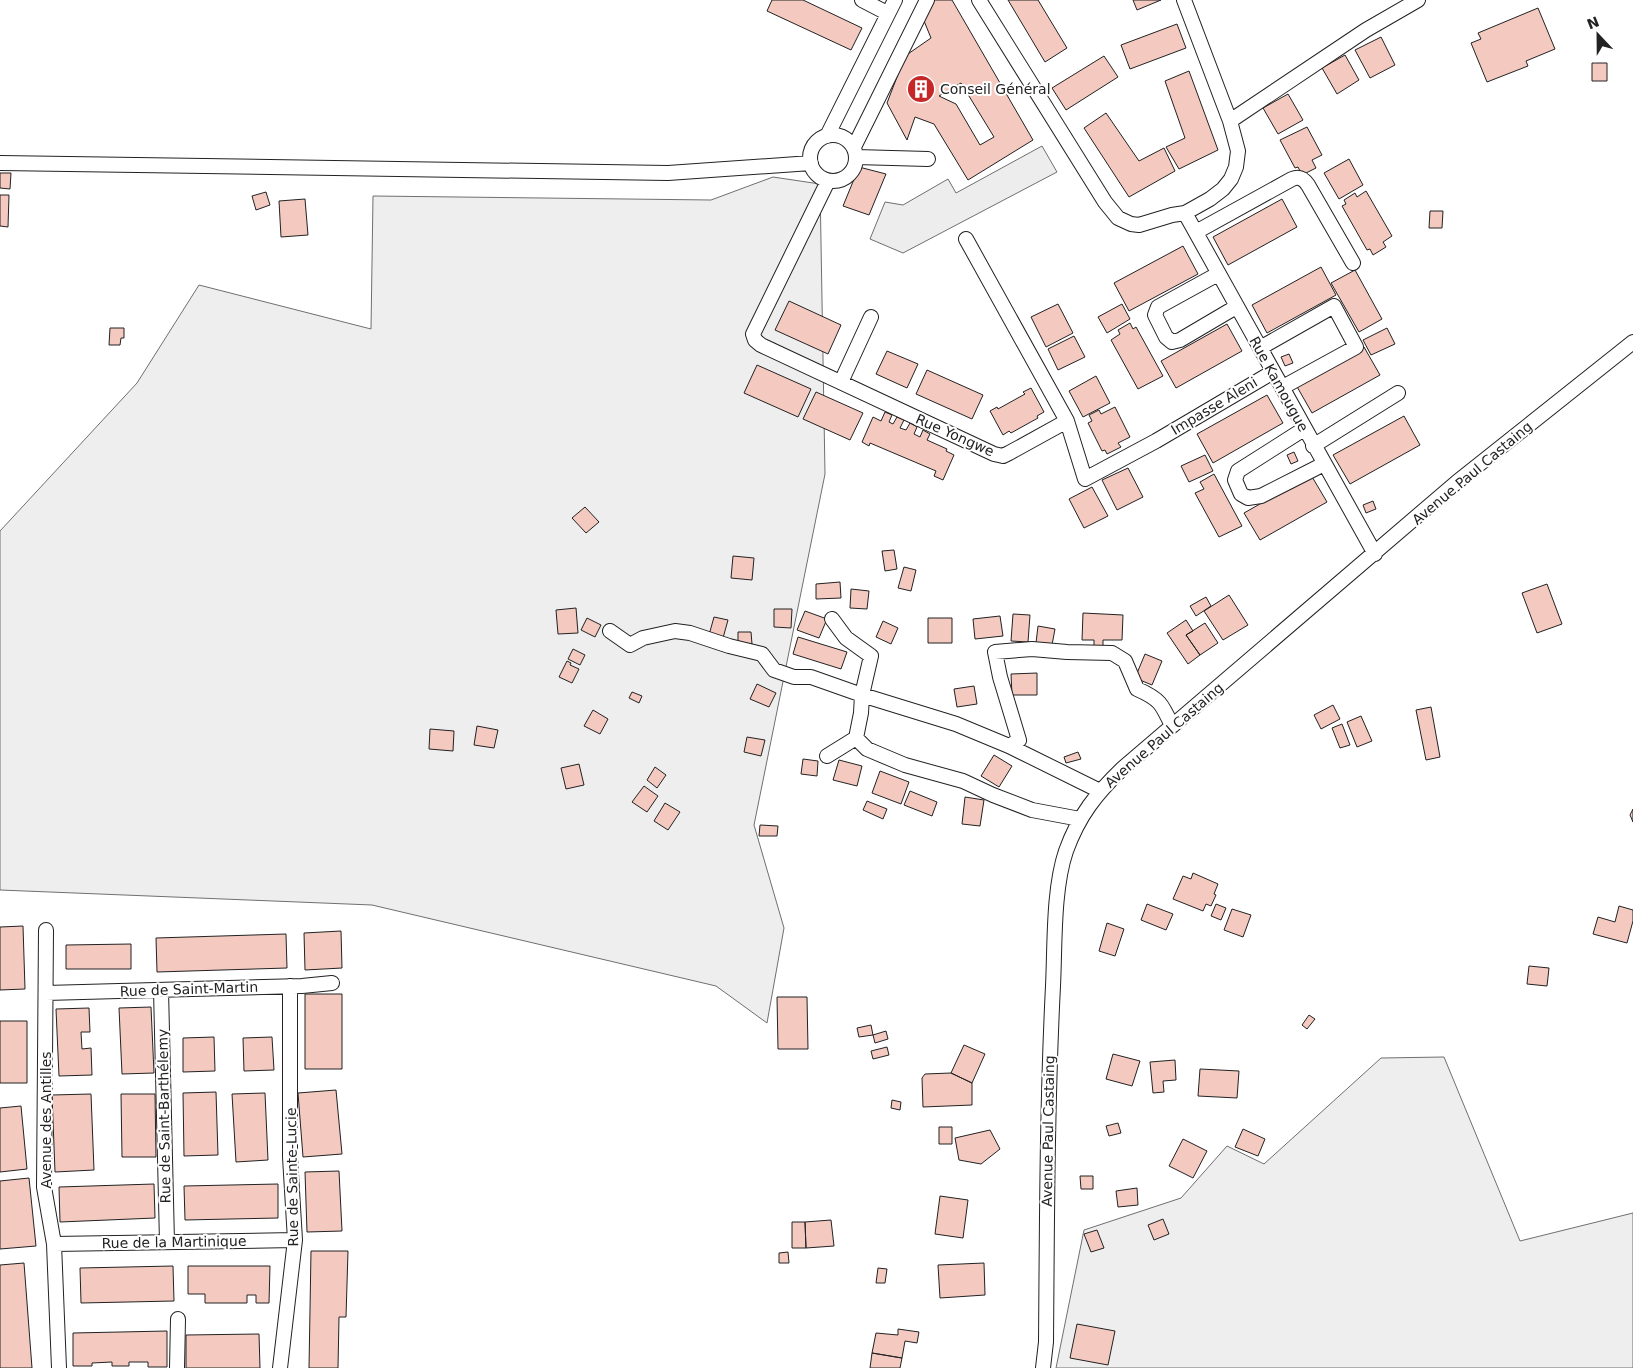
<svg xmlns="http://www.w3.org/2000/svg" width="1633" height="1368" font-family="'DejaVu Sans',sans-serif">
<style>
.green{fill:#eee;stroke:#6f6f6f}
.parking{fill:#ededed;stroke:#6f6f6f}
.building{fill:#f3c9c0;stroke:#222;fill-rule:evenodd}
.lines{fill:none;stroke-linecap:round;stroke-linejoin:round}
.street-casing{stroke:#222;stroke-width:16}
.street{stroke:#fff;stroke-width:14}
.labels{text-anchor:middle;stroke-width:4;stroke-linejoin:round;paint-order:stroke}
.poi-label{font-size:14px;fill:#222;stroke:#fff;text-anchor:start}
.street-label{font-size:14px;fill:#222;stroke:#fff}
</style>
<rect width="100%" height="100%" fill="#fff"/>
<path class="green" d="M773,177L820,184L825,474L754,825L784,928L767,1023L716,986L372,905L0,890V531L137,383L199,285L371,329L373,196L711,200Z
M1444,1057L1520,1241L1633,1213V1368H1056L1084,1230L1181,1198L1227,1146L1264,1164L1381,1058Z"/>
<path class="parking" d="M1042,146L1057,172L903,253L870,239L885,202L903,205L948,179L956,193Z"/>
<path class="building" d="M772,0H803L862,28L851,50L767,11Z
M930,0H952L1033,140L968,180L934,124L915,117L907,140L887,103L905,56L931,38L922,16ZM961,83L994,137L980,145L956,104L939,96Z
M1008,0H1038L1067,48L1045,62Z
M1133,0H1161L1137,10Z
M1538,8L1555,49L1526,61L1528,66L1487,82L1471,43L1481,39L1478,33Z
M1177,24L1186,48L1130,69L1121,45Z
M1381,37L1395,65L1370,78L1355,50Z
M1345,55L1359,80L1337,94L1322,68Z
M1104,56L1118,77L1066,110L1052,88Z
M1592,63H1607V81H1592Z
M1189,71L1218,150L1179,169L1166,147L1185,138L1165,81Z
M1288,94L1303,120L1278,134L1263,108Z
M1106,113L1139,161L1164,148L1175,171L1129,197L1084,128Z
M1307,127L1322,155L1312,160L1316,168L1302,175L1298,167L1295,168L1280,140Z
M1349,159L1363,185L1339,199L1324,173Z
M859,167L886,174L869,215L843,206Z
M0,173H11L10,189L0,188Z
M1366,191L1392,236L1383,242L1386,247L1373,255L1370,249L1367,250L1342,206L1346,204L1344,200L1355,193L1357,197Z
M266,192L270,205L256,210L252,196Z
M0,195H9L8,227L0,226Z
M305,199L308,235L281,237L279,201Z
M1282,199L1297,227L1228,265L1213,237Z
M1430,211H1443L1442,228H1429Z
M1183,246L1198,274L1129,311L1114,283Z
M1321,267L1336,295L1267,333L1252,305Z
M1355,270L1382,319L1359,332L1331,283Z
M789,301L841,325L828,354L775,330Z
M1058,304L1073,333L1046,347L1031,317Z
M1122,304L1130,319L1107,333L1098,317Z
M1130,323L1133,329L1136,327L1163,376L1138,389L1111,340L1120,334L1118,330Z
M1227,324L1242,351L1176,388L1161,361Z
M110,328H124V338H121L120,345H109Z
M1387,328L1395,344L1371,355L1363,340Z
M1074,336L1085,357L1058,370L1048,349Z
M1364,347L1380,375L1312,413L1296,385Z
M887,351L918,364L907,388L876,374Z
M1289,354L1293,363L1285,366L1281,357Z
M757,365L811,389L798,417L744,393Z
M927,370L983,395L972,419L916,394Z
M1096,376L1110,403L1083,417L1069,391Z
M1031,388L1044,412L1037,416L1038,418L1011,433L1009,431L1003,435L990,411L997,407L998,409L1025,394L1023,392Z
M816,392L863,413L850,440L803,419Z
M1267,395L1283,423L1213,463L1197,434Z
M1115,407L1130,437L1118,443L1121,447L1107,454L1105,450L1102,451L1088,423L1092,421L1089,415L1099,410L1101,414Z
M885,412L892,415L889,422L893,424L897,417L904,420L900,428L906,430L910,423L917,427L914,434L920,437L923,430L930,434L927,440L947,449L946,451L954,455L943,480L934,476L936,471L870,443L869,446L862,442L873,417L881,421Z
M1404,416L1420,445L1350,484L1333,455Z
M1294,452L1298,461L1291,464L1287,455Z
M1205,455L1213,471L1189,482L1181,466Z
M1128,468L1143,497L1117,510L1102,480Z
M1214,474L1242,526L1219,537L1195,493L1204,489L1200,482Z
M1311,475L1327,502L1260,540L1244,513Z
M1092,487L1108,516L1084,528L1069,499Z
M1373,501L1376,509L1366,513L1363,505Z
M585,507L599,522L586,533L572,518Z
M894,550L897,569L885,571L882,551Z
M733,556L754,558L752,580L731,578Z
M904,567L916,570L911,591L898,588Z
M840,582L841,598L816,599V584Z
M1547,584L1562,624L1537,633L1522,593Z
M851,589L869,591L867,609L850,608Z
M1229,595L1248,625L1223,640L1204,611Z
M1206,597L1211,606L1196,616L1190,606Z
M576,608L578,633L558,634L556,610Z
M774,609H792L791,628L774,627Z
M805,611L827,619L819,638L797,630Z
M1083,613L1123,615L1122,640H1103V647H1094V640H1082Z
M1013,614L1030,615L1028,642L1011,641Z
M1000,616L1003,636L975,639L973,619Z
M714,617L728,620L723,638L709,635Z
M587,618L601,625L595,637L581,630Z
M928,618H952V643H928Z
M1186,620L1193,631L1186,635L1200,655L1188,664L1167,633Z
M883,621L898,628L891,644L876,637Z
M1205,623L1218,643L1200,655L1186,635Z
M1038,626L1055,629L1052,645L1036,643Z
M738,632H751L752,644H738Z
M798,637L847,652L841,669L793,654Z
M573,649L585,655L580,665L568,659Z
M1145,654L1162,661L1152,685L1135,678Z
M567,661L571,663L570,665L579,669L572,683L559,677Z
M1037,673V695H1012L1011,674Z
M757,684L776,693L769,707L750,699Z
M974,686L977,704L957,707L954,689Z
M632,692L642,696L639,703L629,698Z
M1333,705L1340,719L1321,729L1314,715Z
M1431,707L1440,757L1426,760L1416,710Z
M593,710L608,719L600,734L584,726Z
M1361,716L1372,741L1357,747L1347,722Z
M1342,724L1350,745L1340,748L1332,728Z
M477,726L498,730L494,748L474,745Z
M430,729L454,731L453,751L429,749Z
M747,737L765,740L761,756L744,752Z
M1078,752L1081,759L1066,763L1064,757Z
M994,755L1012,766L999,787L981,776Z
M803,759L818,761L817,776L801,774Z
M839,760L862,766L857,786L833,780Z
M579,764L584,785L566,789L561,768Z
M655,767L666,775L657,788L647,780Z
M880,771L909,782L901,804L872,793Z
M644,786L658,796L647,812L632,802Z
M910,791L937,802L932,816L904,805Z
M965,797L984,800L980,826L962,824Z
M867,801L887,809L883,819L863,810Z
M665,803L680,812L668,830L654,821Z
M1633,809V822L1630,815Z
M760,825L778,826L777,836H759Z
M1193,873L1218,884L1214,894L1216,895L1211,906L1206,904L1203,911L1173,899L1183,876L1191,879Z
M1147,904L1173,914L1166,930L1141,920Z
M1216,904L1226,908L1221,920L1211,916Z
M1619,906L1633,910V921L1627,943L1593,934L1598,917L1615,922Z
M1232,909L1251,915L1243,937L1224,930Z
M1107,923L1124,929L1115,956L1099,951Z
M23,926L25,989L0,990V927Z
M341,931L342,968L305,970L304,933Z
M286,934L287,968L157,972L156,938Z
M131,944V969H66V945Z
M1529,966L1549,968L1547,986L1527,984Z
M305,994H342V1069H305Z
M777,997H807L808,1049H778Z
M151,1007L154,1073L122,1074L119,1008Z
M89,1008L90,1032H81L82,1049L91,1048L92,1075L59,1076L56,1009Z
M1309,1015L1315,1019L1307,1029L1302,1025Z
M0,1021H27V1083H0Z
M871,1025L873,1035L859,1037L857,1028Z
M886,1031L888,1039L875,1043L873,1035Z
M214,1037L215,1071L183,1072V1038Z
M272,1037L274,1070L244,1071L243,1038Z
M964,1045L985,1054L972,1083L951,1073Z
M887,1047L889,1055L873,1059L871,1051Z
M1113,1054L1140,1061L1132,1086L1106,1079Z
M1175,1060L1176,1080L1163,1081L1164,1092L1153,1093L1150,1062Z
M1200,1069L1239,1071L1237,1098L1198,1096Z
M951,1073L972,1083V1105L923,1107L922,1078L925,1074Z
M336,1090L342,1154L303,1157L298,1093Z
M216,1092L218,1155L184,1156L183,1093Z
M265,1093L268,1160L236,1162L232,1094Z
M91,1094L94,1170L55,1172L52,1095Z
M121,1094H155L156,1157H122Z
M892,1100L901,1102L900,1110L891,1108Z
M21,1106L27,1169L0,1172V1108Z
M1118,1123L1121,1133L1109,1136L1106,1126Z
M939,1127H952V1144H939Z
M1243,1129L1265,1139L1258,1156L1235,1147Z
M990,1130L1000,1149L981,1164L959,1160L955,1138Z
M1183,1139L1207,1151L1193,1178L1169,1166Z
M339,1171L342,1231L307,1232L305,1172Z
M1080,1176H1093V1189H1081Z
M29,1178L36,1246L0,1249V1181Z
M154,1184L155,1218L60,1222L59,1187Z
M278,1184V1218L185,1220L184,1186Z
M1137,1188L1138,1205L1118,1207L1116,1191Z
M940,1196L968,1200L963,1238L935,1234Z
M1163,1219L1169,1234L1154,1240L1148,1225Z
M831,1220L834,1246L806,1248L805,1222Z
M792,1222H805L806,1248H792Z
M1097,1230L1104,1248L1091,1252L1084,1234Z
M311,1251H348L346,1317H339L338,1368H309Z
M788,1252L789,1263H779V1253Z
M24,1263L32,1368H0V1265Z
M984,1263L985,1295L940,1298L938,1265Z
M173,1266L174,1301L81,1303L80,1268Z
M188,1266H270L269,1303H256V1295H247V1303H205V1294H188Z
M878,1268L887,1269L885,1283H876Z
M1077,1324L1115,1331L1108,1365L1070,1358Z
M898,1329L919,1332L917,1343L905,1341L902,1358L872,1353L876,1333L898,1335Z
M167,1331V1367H148V1362H129V1366H112V1362L92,1363V1366H73V1333Z
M259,1334L260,1368H186V1335Z
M872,1353L902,1358L900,1368H870Z"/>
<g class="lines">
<defs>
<path id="street" d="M862,0L887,13
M979,0L1105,202L1118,218L1131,224L1139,225L1172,215L1185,213L1210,199L1223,189L1231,179L1236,167L1238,151L1230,121L1366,30L1418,0
M1184,0L1230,121
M810 158a23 23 0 1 1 46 0a23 23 0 1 1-46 0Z
M827,136L895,0
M854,147L927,0
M856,157L928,159
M0,163L668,173L811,163
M828,181L753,334L755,340L761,345L994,454L1003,456L1009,453L1067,421
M1185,213L1375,554
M1196,232L1292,179C1299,176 1304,179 1308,185L1353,263
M966,239L1067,421L1085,479L1156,441L1273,372
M1218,274L1158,307L1155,315L1166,337L1172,342L1180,340L1236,307
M1260,348L1334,306L1356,347L1283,387
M841,382L871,317
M1304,429L1238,471L1235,480L1241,494L1248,498L1261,496L1324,464
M1313,446L1398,393
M610,631L630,645L643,638L675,631L690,633L729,646L762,654L774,670L794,677H811L862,695L956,724L1009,746L1100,791
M856,738L867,749L905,765L963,781L993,795L1032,810L1080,819
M1009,746L1019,740L1000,677L995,652L1032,649L1067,652L1112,653L1125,661L1137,689C1160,699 1162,704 1172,726
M827,756L856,738L861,713L862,695L871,656L846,638L832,619
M46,930L44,1187L54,1244L59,1368
M161,990L167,1242
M46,993L302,986L332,983
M54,1244L295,1240
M177,1368L178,1319
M280,1368L295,1240L290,1157V986
M1043,1368L1046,1342C1047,1223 1047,1105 1053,986C1055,945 1053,889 1066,851C1079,815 1096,794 1123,768L1457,482L1633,342"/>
</defs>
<use href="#street" class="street-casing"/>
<use href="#street" class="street"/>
</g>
<defs>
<symbol id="building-disc" viewBox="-11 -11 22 22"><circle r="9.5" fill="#c62828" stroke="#fff"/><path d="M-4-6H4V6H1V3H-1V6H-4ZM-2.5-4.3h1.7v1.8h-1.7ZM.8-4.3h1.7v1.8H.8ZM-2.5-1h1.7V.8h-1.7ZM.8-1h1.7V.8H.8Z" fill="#fff"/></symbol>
</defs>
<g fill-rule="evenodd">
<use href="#building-disc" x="905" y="73" width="32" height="32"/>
</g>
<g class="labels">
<g class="poi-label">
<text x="940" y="94">Conseil Général</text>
</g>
<g class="street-label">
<text transform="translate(1279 384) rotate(61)" y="5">Rue Kamougue</text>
<text transform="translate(1214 406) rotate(-31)" y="5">Impasse Aleni</text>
<text transform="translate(955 435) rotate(24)" y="5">Rue Yongwe</text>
<text transform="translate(1472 473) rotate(-40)" y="5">Avenue Paul Castaing</text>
<text transform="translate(1164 735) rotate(-41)" y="5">Avenue Paul Castaing</text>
<text transform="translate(189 989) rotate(-2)" y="5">Rue de Saint-Martin</text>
<text transform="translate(164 1116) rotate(-91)" y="5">Rue de Saint-Barthélemy</text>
<text transform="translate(46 1120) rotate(-90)" y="5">Avenue des Antilles</text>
<text transform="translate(1048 1131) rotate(-89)" y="5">Avenue Paul Castaing</text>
<text transform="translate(292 1177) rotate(-91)" y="5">Rue de Sainte-Lucie</text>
<text transform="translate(174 1242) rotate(-1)" y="5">Rue de la Martinique</text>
</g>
</g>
<g transform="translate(1598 35) rotate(338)" stroke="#ffffff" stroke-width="4" paint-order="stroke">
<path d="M0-4L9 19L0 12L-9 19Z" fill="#222222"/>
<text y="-8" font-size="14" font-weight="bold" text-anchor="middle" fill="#222222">N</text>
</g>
</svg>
